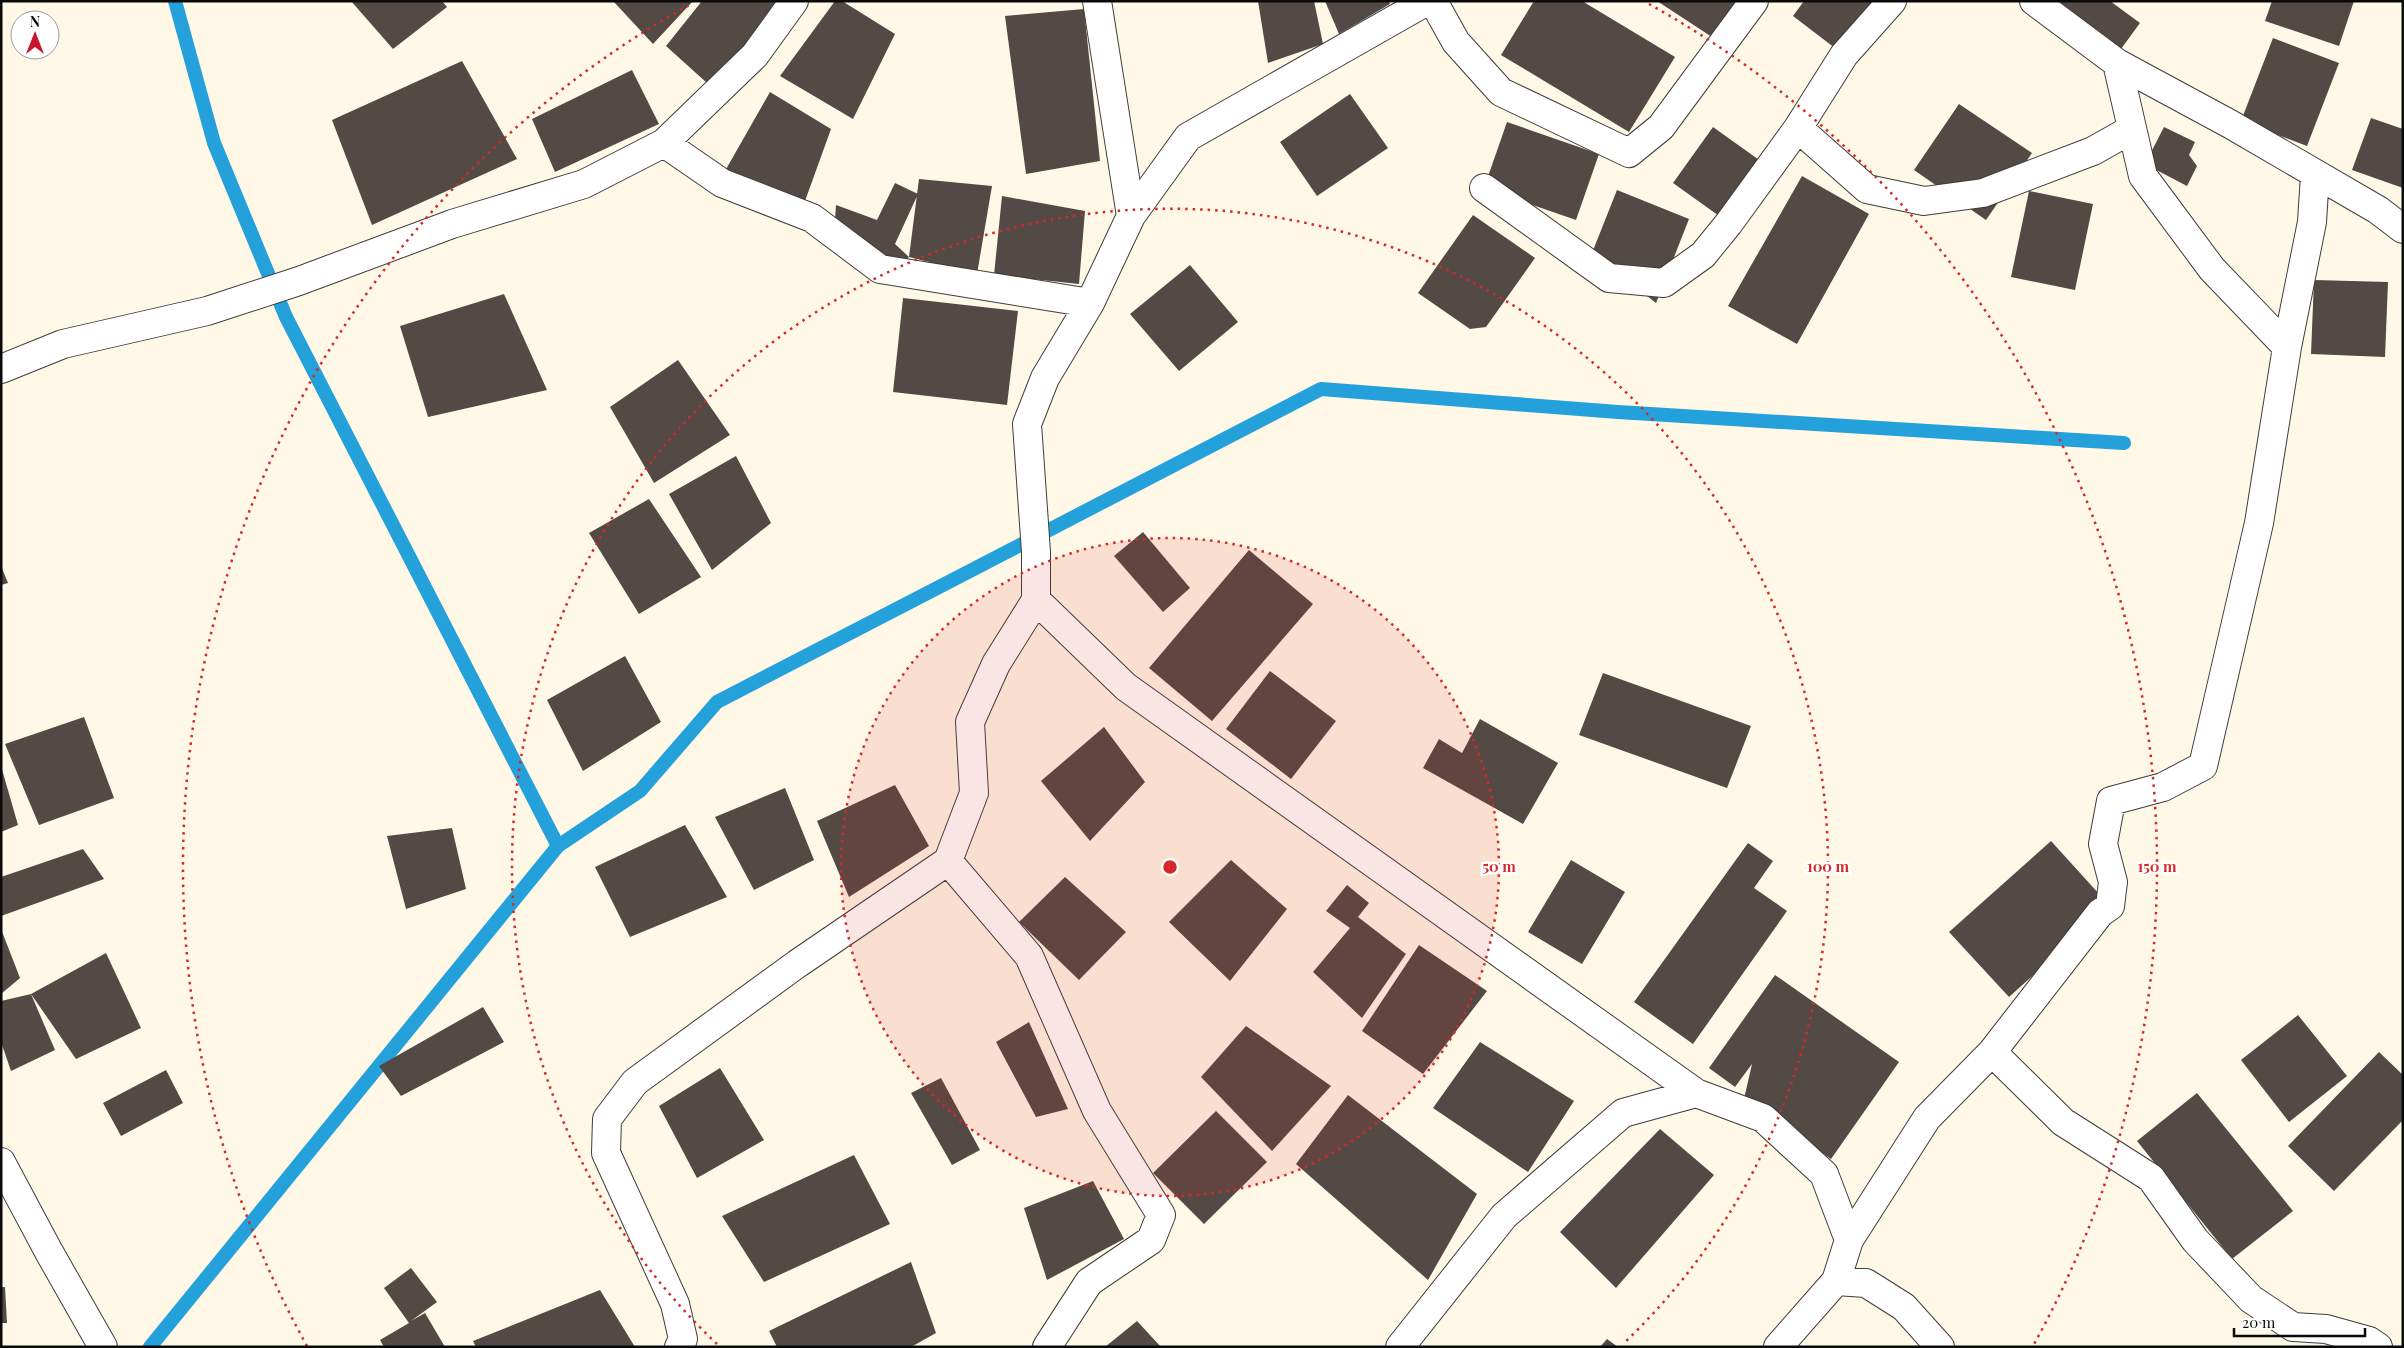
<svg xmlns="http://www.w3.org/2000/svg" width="2404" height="1348" font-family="'Playfair Display',serif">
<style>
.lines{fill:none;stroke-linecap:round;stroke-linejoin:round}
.stream{stroke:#24a1db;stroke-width:14}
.building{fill:#534945}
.minor-casing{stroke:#3d3d3d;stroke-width:30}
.minor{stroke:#fff;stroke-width:28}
.ring{fill:none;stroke:#d62828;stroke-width:2.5;stroke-dasharray:2.5 5}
.centre{fill:#d62828;stroke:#fff;stroke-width:2.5}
.ring-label{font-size:15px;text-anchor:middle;font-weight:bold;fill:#d62828;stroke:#fff;stroke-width:5;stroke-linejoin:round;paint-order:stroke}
</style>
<rect width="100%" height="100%" fill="#fff8e6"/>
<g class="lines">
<path class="stream" d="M175,1L214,143L286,317L558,846
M150,1347L558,846L640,791L717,702L1321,389L1618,412L2124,443"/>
</g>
<path class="building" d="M351,1H442L447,7L393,49Z
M613,1H693L653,44Z
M702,1H780L717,92L666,46Z
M835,1H842L895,34L853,119L780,76Z
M1258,1H1314L1323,44L1268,63Z
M1325,1H1389L1390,4L1339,34Z
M1534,1H1582L1675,57L1629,132L1501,55Z
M1657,1H1736L1712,37Z
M1804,1H1886L1844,55L1793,16Z
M2055,1H2110L2140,23L2121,49Z
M2272,1H2354L2339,46L2265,21Z
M1084,9L1100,161L1026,174L1005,16Z
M2273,38L2339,63L2307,146L2241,121Z
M462,61L517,159L372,225L332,120Z
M632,70L659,124L555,172L532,119Z
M770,92L831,129L805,201L725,171Z
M1350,94L1388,148L1317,196L1280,142Z
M1959,104L2032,153L1986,220L1914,170Z
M2371,118L2403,129V188L2352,170Z
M1507,122L1599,154L1576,220L1484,188Z
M1713,127L1769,167L1729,223L1673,183Z
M2164,127L2195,142L2189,155L2197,166L2187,186L2145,164Z
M1802,176L1869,214L1797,344L1728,306Z
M919,179L992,186L977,274L909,257Z
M895,183L918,194L895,244L909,257L897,271L834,234L836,205L877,220Z
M1617,190L1689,219L1656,303L1592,253Z
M2029,191L2093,204L2075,290L2011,277Z
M1002,196L1085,211L1079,284L994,275Z
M1473,215L1535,258L1486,327L1470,329L1418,293Z
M1190,265L1238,322L1179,371L1130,314Z
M2314,280L2388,282L2385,357L2311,354Z
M504,294L547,390L428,417L400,326Z
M903,298L1018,311L1007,405L893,392Z
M678,360L730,435L654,483L610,407Z
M736,456L771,523L712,570L669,494Z
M649,499L701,577L639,614L589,533Z
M1143,532L1190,588L1163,612L1114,556Z
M1249,550L1313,604L1212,721L1149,668Z
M1,566L8,583L1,585Z
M625,656L661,722L583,771L547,700Z
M1270,671L1336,721L1291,779L1226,729Z
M1603,673L1751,726L1727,788L1579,735Z
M84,717L114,798L39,825L5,744Z
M1480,719L1558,763L1523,824L1423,768L1439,739L1462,753Z
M1104,727L1145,782L1090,841L1041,781Z
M1,766L18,825L1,832Z
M895,785L929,846L849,897L817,821Z
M785,788L814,860L754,890L715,817Z
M685,825L727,897L630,937L595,867Z
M452,828L466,889L406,909L387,836Z
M2051,841L2110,906L2009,997L1949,932Z
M1748,843L1773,861L1754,888L1787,911L1693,1044L1634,1002Z
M83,849L104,879L1,916V877Z
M1231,860L1287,909L1230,981L1169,922Z
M1571,860L1625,892L1582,964L1528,932Z
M1065,877L1126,932L1079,980L1019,922Z
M1347,885L1369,903L1358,917L1406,954L1362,1018L1313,972L1350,928L1326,911Z
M1,929L20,978L1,994Z
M1419,945L1487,991L1423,1074L1362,1031Z
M106,953L141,1028L76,1059L31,994Z
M1775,975L1899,1062L1831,1159L1744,1099L1752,1064L1735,1087L1709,1068Z
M31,994L55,1050L11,1071L1,1042V1001Z
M483,1007L504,1042L401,1096L379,1066Z
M2298,1015L2347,1076L2289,1122L2241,1060Z
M1029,1022L1068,1109L1036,1117L996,1042Z
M1246,1026L1331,1086L1272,1151L1201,1077Z
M1480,1042L1574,1101L1528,1172L1433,1108Z
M2379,1052L2403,1075V1120L2334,1191L2288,1146Z
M720,1068L764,1140L697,1178L659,1106Z
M166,1070L183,1103L121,1136L103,1103Z
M941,1078L980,1150L952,1165L911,1093Z
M2197,1093L2293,1211L2232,1259L2137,1141Z
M1348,1095L1477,1194L1428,1280L1296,1164Z
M1216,1111L1267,1162L1204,1224L1153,1173Z
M1660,1129L1714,1175L1616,1288L1560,1232Z
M854,1155L890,1224L764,1282L722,1216Z
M1093,1181L1124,1239L1047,1280L1024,1208Z
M911,1262L936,1333L911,1347H777L769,1331Z
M411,1268L437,1302L411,1321L425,1313L445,1347H384L380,1340L409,1323L384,1288Z
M1,1287H5L7,1323H1Z
M600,1290L635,1347H476L473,1341Z
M1137,1321L1161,1347H1105Z
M1607,1339L1618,1347H1600Z"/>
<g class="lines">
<defs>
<path id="minor" d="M1097,1L1131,216
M1433,1L1456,42L1501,92L1629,153L1661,127L1754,1
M2034,1L2117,63L2230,124L2378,210L2403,229
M2117,63L2143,176L2212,269L2287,347
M1798,128L1867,189L1924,201L1983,193L2093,151L2132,129
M664,143L722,183L812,218L880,269L1090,303
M1484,188L1609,278L1664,283L1703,255L1729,223L1798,128L1844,55L1892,1
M1,369L63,344L207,311L299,281L452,224L584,184L664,143L755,55L794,1
M1036,600L1126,687L1696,1093L1763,1118L1824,1174L1849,1240L1836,1281L1778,1347
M948,861L1029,956L1097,1111L1161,1215L1151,1240L1089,1282L1047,1347
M1992,1052L2063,1122L2151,1178L2195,1240L2251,1299L2293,1327L2326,1329L2369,1341L2378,1347
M1,1162L49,1252L103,1347
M1849,1240L1927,1118L1992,1052L2100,913L2110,906L2113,882L2103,844L2111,801L2163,787L2203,766L2259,523L2287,347L2312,222L2315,174
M1836,1281L1866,1283L1904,1307L1940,1347
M679,1347L683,1339L675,1304L606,1153L607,1119L635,1082L797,964L948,861L974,793L970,722L996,664L1036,600V552L1027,424L1045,378L1090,303L1131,216L1188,137L1427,1
M1400,1347L1504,1216L1623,1113L1696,1093"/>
</defs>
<use href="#minor" class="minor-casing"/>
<use href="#minor" class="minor"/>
</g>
<circle cx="1170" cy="867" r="329" fill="#d62828" fill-opacity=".12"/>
<g class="ring">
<circle cx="1170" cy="867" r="329"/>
<path d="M717 1344A658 658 0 1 1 1623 1344"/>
<path d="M307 1346A987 987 0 0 1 691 4M1649 4A987 987 0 0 1 2033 1346"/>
</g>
<circle cx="1170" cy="867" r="8" class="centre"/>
<g class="ring-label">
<text x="1499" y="872">50 m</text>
<text x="1828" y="872">100 m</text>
<text x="2157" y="872">150 m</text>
</g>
<rect width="2404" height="1348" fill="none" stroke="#0a0a0a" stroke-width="5"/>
<g transform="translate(35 35)"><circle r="24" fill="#ffffff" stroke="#9d9d9d"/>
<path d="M0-4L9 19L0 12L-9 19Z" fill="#c6152c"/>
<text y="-8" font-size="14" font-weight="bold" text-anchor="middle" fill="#0a0a0a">N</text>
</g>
<path d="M2234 1328v8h131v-8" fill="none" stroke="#0a0a0a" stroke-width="2.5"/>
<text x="2242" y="1328" font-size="15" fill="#0a0a0a" stroke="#ffffff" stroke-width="4" paint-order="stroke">20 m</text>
</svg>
